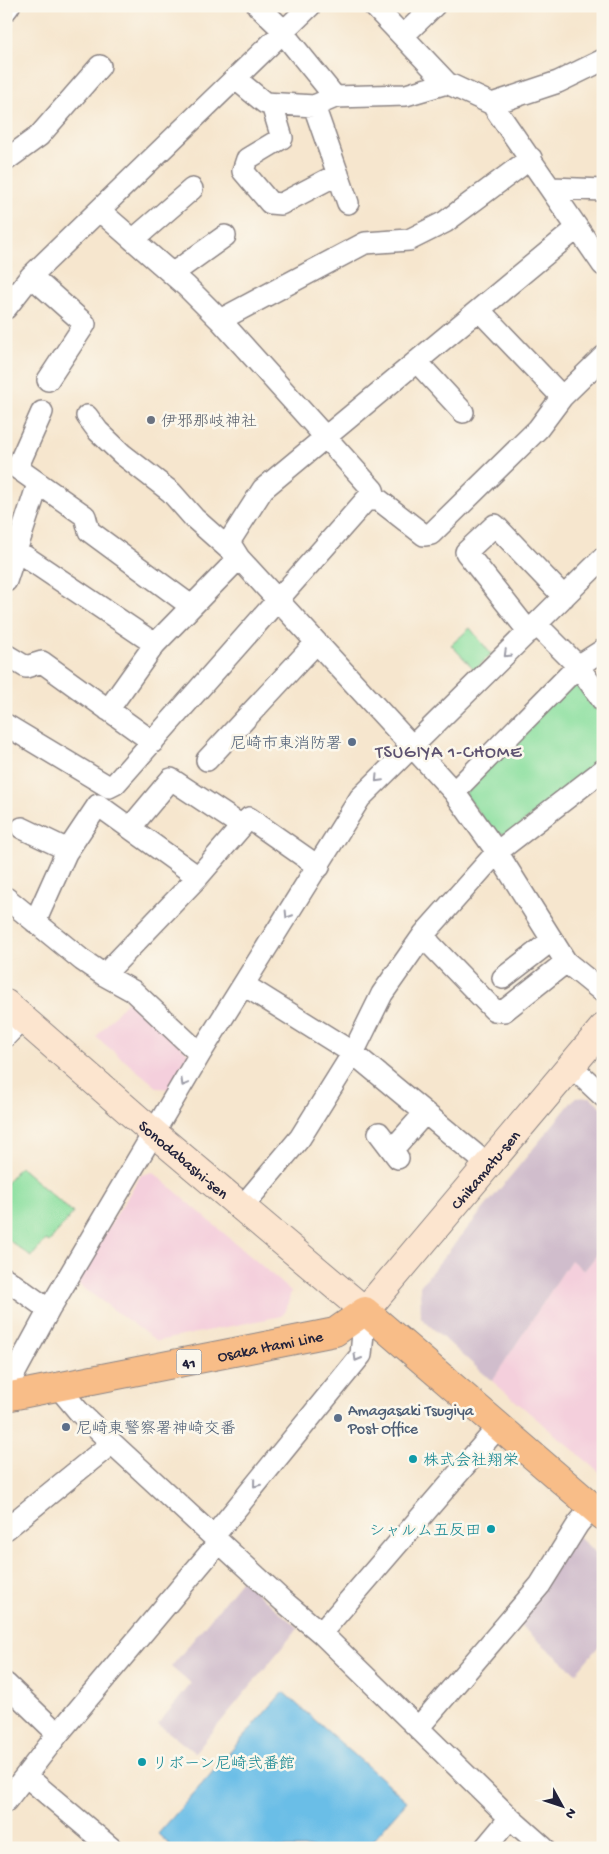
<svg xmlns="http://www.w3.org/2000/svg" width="609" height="1854" font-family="'Gochi Hand','Klee One',sans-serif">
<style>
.built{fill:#f4cfdc}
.industrial{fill:#d0bdcc}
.green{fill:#8ee0a1;stroke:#58816e}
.water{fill:#6bbee7;stroke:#467091}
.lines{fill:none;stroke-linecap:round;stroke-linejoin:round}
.street-casing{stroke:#8c8484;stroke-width:24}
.secondary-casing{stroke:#8c8484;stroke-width:30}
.primary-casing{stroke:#8c8484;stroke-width:30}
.street{stroke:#fff;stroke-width:21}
.secondary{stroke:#fce5cf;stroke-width:28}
.primary{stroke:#f8bd88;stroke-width:28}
.oneway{stroke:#9c9ca7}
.worship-dot{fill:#6b7280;stroke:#fbf7ec;stroke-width:2}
.service-dot{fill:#5c6f8a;stroke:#fbf7ec;stroke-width:2}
.culture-dot{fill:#0f9aa8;stroke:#fbf7ec;stroke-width:2}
.labels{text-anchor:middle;stroke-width:5;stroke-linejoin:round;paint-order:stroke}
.shield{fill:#fbf7ec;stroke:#636270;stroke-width:1}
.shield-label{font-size:15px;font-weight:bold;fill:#22223b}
.worship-label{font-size:16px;fill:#5b616d;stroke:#fbf7ec;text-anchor:start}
.service-label{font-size:16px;fill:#4e5e75;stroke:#fbf7ec;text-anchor:start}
.street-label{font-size:16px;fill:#22223b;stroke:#fbf7ec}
.culture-label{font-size:16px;fill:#0d838f;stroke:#fbf7ec;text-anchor:start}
.neighbourhood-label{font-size:18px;letter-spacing:1px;fill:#5e5371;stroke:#fbf7ec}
</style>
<rect width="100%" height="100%" fill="#fbf7ec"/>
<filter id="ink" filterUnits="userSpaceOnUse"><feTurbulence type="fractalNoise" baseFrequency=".02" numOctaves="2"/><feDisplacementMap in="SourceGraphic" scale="10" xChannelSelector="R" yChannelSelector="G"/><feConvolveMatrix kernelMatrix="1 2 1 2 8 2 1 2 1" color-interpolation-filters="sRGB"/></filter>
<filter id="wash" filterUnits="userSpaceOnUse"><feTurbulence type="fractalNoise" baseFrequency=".0096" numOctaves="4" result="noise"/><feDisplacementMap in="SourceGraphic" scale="20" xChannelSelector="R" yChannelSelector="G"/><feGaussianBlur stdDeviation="1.12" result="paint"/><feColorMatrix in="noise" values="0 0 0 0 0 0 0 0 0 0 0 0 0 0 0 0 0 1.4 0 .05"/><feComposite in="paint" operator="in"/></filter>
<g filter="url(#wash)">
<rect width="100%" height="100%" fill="#f6e6ce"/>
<path class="built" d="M131,996L190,1055L169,1089L158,1088L96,1037Z
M153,1172L291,1291L286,1311L281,1316L157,1341L75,1282L141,1175Z
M603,1247V1475L492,1381L571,1260L584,1271Z"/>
<path class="industrial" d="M590,1097L603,1108V1247L584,1271L571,1260L492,1381L421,1318L420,1286L575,1098Z
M577,1536L603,1559V1641L576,1673L516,1622Z
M242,1580L298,1628L195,1753L158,1724L191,1684L171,1667Z"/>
<path class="green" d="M470,628L491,654L475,670L451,645Z
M572,681L582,682L603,712V761L508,834L493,832L466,795L467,787Z
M20,1167L73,1213L49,1242L46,1240L31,1257L6,1238V1183Z"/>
<path class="water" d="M283,1692L407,1801L366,1848H173L158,1834Z"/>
</g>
<g filter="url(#ink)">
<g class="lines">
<defs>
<path id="street" d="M258,6L284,31
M374,6L447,83L492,104L603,265
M6,10L9,6
M283,33L335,97
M403,36L434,6
M237,80L265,103L314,106L335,97L406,95L447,83
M492,104L558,82L603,60
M272,105L282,138L247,159L243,171L270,203L281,204L338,174
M314,106L348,203
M6,160L39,136L100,66
M552,188L603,190
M100,211L186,286L220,320L373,490L376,500
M576,229L263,489L229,542L239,558L454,792L497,852L566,962L603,992
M133,240L192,189
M172,274L225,236
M31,276L85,324L48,380
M6,308L31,276L310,6
M479,310L562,397
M220,320L365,243L409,240L445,222L531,158
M417,362L463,412
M42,412L17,468L85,516L89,531L191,606
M87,416L98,431L122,454L171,492L194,518L239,558L155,644L108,710
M17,551L155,644
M6,581L38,484
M537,625L578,666L603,701
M529,632L466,552L495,525L564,597
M6,655L26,667L42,662L153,742
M6,725L109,787L115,784L366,500H379L424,535L431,534L538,429L562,397L603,357
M207,760L316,643
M454,792L578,666L603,650
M22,828L68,850
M130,828L198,877
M6,898L82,960L104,975L133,991L200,1054
M35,922L66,853L98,805L130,828L171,779L242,826
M424,934L430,944L494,1010L504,1011L566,962
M104,975L198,877L249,818L319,867
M503,978L552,940
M244,985L353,1053L487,1164
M6,1036L22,1019
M571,1066L603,1096
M379,1133L398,1158
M392,1150L425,1113
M242,1207L300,1138L353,1053L382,994L424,934L497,852L603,770
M6,1279L49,1310
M59,1388L80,1413L112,1443L283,1601L321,1633L510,1818L544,1848
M6,1389L49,1310L200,1054L360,798L603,558
M6,1529L112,1443
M213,1537L361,1355L365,1311
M321,1633L499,1426
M6,1684L58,1734
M419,1727L540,1585L578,1524L592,1507
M26,1776L111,1848
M6,1801L58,1734L219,1542
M485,1848L510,1818"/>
<g id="secondary">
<path id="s1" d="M6,1004L155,1134L365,1311L603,1028"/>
</g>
<g id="primary">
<path id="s2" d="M6,1397L335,1332L365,1311L603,1516"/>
</g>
</defs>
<use href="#street" class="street-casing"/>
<use href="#secondary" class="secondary-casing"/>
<use href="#primary" class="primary-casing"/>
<use href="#street" class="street"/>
<use href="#secondary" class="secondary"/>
<use href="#primary" class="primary"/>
</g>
<defs><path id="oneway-chevron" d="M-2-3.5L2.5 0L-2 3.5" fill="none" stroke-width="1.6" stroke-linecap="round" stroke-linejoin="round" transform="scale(1.25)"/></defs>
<g class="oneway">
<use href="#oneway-chevron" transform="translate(507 654) rotate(136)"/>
<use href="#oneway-chevron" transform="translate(378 779) rotate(133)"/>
<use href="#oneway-chevron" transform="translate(288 915) rotate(122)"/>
<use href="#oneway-chevron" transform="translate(184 1083) rotate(120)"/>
<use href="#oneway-chevron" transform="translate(357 1358) rotate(120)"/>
<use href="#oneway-chevron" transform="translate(256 1484) rotate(129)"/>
</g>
</g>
<circle class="worship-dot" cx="151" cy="420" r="5"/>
<g class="service-dot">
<circle cx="352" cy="742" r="5"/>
<circle cx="338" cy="1418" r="5"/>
<circle cx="66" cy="1427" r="5"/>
</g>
<g class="culture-dot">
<circle cx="413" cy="1459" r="5"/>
<circle cx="491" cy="1529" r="5"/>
<circle cx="142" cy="1762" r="5"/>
</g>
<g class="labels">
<rect class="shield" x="176.5" y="1349.5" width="25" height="25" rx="4"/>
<g class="shield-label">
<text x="189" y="1367">41</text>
</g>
<g class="worship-label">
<text x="161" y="426">伊邪那岐神社</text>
</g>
<g class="service-label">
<text x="342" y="748" text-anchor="end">尼崎市東消防署</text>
<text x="348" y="1415">Amagasaki Tsugiya<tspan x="348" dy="18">Post Office</tspan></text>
<text x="76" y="1433">尼崎東警察署神崎交番</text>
</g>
<g class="street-label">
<text dy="6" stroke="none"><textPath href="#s1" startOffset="236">Sonodabashi-sen</textPath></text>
<text dy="6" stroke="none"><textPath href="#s1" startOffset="658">Chikamatu-sen</textPath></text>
<text dy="6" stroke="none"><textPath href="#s2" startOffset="269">Osaka Itami Line</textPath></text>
</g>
<g class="culture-label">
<text x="423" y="1465">株式会社翔栄</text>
<text x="481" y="1535" text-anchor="end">シャルム五反田</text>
<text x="152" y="1768">リボーン尼崎弐番館</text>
</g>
<g class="neighbourhood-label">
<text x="449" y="757">TSUGIYA 1-CHOME</text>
</g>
</g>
<rect width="609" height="1854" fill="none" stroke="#fbf7ec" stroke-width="25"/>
<g transform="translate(562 1806) rotate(130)" stroke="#fbf7ec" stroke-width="4" paint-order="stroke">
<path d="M0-4L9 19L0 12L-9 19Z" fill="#22223b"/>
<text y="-8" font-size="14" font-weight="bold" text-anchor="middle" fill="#22223b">N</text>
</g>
</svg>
